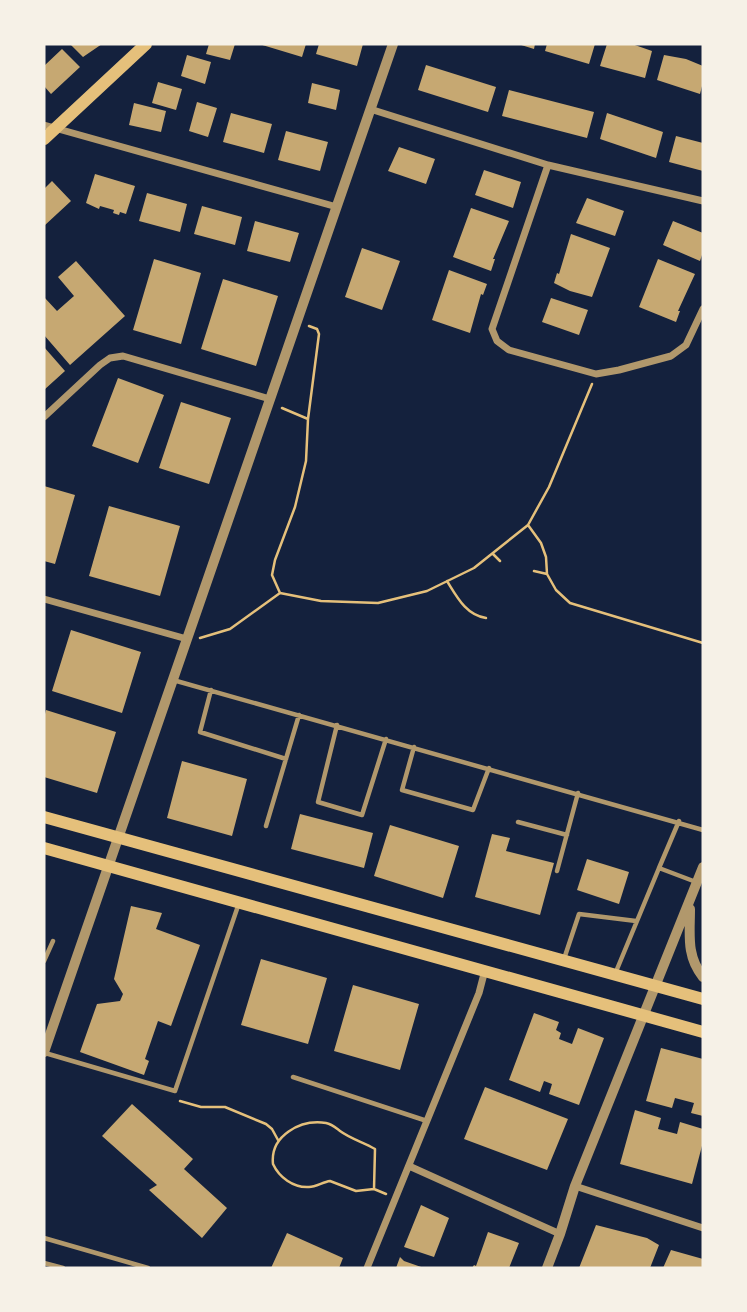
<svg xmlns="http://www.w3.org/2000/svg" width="747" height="1312" font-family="'Noto Serif',serif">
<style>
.building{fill:#c6a872}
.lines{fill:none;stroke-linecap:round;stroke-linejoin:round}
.path{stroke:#e5c07b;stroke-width:2.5}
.service{stroke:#b1986c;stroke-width:4.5}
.minor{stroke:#b1986c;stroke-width:7}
.tertiary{stroke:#b1986c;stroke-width:10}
.secondary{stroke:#e5c07b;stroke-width:12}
</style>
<rect width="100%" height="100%" fill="#14213d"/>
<path class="building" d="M70,44H102L83,57Z
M209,44H235L230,60L206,54Z
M259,44H306L302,57Z
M319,44H363L357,66L316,54Z
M518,44H535L534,49Z
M547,44H595L589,64L545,51Z
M607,44H632L652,51L645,78L600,66Z
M62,49L80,67L51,94L44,86V66Z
M187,55L211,62L205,84L181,76Z
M664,55L686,59L703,66V82L700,94L657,80Z
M426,65L496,87L488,112L418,90Z
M158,82L182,89L176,110L152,103Z
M312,83L340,90L336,110L308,103Z
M509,90L594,112L587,138L502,116Z
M197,102L217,108L208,137L189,131Z
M134,103L166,111L161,132L129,125Z
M231,113L272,124L264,153L223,142Z
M607,113L663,132L656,158L600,139Z
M286,131L328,142L320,171L278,160Z
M676,136L703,143V171L669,162Z
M399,147L435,159L426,184L388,171Z
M484,170L521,182L513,208L475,195Z
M95,174L135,186L126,214L120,212L119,215L113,213L114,210L100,206L99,209L86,203Z
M52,181L71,201L44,226V189Z
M147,193L187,204L180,232L139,221Z
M587,198L624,211L615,236L576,223Z
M202,206L242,217L235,245L194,234Z
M471,208L509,221L493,259H495L491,271L453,257Z
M255,221L299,233L290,262L247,251Z
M673,221L703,233V252L700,261L663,245Z
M571,234L610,248L592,297L570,291L554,283L557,273L559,274Z
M362,248L400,261L382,310L345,297Z
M154,259L201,273L181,344L133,330Z
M658,259L695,274L678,311H680L676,322L639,307Z
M76,261L125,316L70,365L44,335V297L57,311L74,296L58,277Z
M449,270L487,284L483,295L481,294L470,333L432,320Z
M223,279L278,296L256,366L201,349Z
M551,298L588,310L579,335L542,322Z
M44,347L65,371L44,390Z
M118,378L164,395L138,463L92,446Z
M181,402L231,418L209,484L159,468Z
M44,486L75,495L55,564L44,561Z
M109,506L180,526L160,596L89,576Z
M71,630L141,652L122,713L52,691Z
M46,710L116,732L97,793L44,777V718Z
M182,761L247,779L232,836L167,818Z
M300,814L373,833L364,868L291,849Z
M390,825L459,846L443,898L374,876Z
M492,834L510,838L506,851L554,863L540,915L475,897Z
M587,859L629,872L619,904L577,890Z
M131,906L162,913L156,929L200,945L171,1026L158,1021L145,1059L149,1061L144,1075L80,1052L97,1004L120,1001L123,994L114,979Z
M261,959L327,978L308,1044L241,1025Z
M353,985L419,1004L400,1070L334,1051Z
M534,1013L559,1022L556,1030L561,1033L559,1039L572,1044L578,1028L604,1038L579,1105L549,1094L552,1084L544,1081L540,1092L509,1080Z
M661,1048L703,1059V1116L691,1113L694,1103L675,1098L672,1108L646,1101Z
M485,1087L568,1119L547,1170L464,1139Z
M132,1104L193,1159L184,1169L227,1208L202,1238L149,1190L157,1185L102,1136Z
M635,1110L661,1118L658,1129L677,1134L680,1122L703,1129V1142L692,1184L620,1164Z
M421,1205L449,1218L434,1257L404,1247Z
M596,1225L647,1238L659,1245L650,1268H579Z
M488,1232L519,1243L509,1268H472L474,1265L476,1266Z
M287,1233L343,1258L339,1268H271Z
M671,1250L703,1259V1268H663Z
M400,1257L404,1261L424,1268H396Z"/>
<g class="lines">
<path class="path" d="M282,408L308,419
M528,525L541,543L546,557L547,574L556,590L570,603L703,643
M493,554L500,561
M534,571L547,574
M447,581C457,597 466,615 486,618
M280,593L272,575L275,560L295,507L306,461L308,419L319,334L317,329L309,326
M200,638L230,629L280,593L321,601L378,603L427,591L474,568L528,525L549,487L592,384
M180,1101L201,1107H225L266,1124L272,1129L278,1140
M374,1189L375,1149C363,1142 351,1139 340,1131C336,1128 332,1124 326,1123C300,1119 270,1136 273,1164C279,1177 293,1188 309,1187C316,1187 323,1182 330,1181L356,1191L374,1189L386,1194"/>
<path class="service" d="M173,680L703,830
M211,690L200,732L286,759
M337,725L318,802L362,815L386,739
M414,747L402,790L473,810L489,768
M679,821L659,868L696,882
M518,822L567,835
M266,826L299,715
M557,871L578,793
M564,959L579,914L636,921
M44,961L53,941
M615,974L659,868
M45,1053L175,1091L239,903
M293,1077L427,1121
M44,1238L148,1268
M44,1263L63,1268"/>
<path class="minor" d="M370,109L548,165L703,201
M44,125L337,207
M548,165L492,329L497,341L509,350L596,374L619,370L671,356L686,345L703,309
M44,417L100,365L110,358L123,356L270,399
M44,599L187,639
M409,1166L560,1234
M575,1186L703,1228
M367,1268L479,993L485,970"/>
<path class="tertiary" d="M690,909C690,934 686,956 703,977
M44,1052L393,44
M547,1268L560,1234L575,1186L703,867"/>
<path class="secondary" d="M44,139L146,44
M44,817L703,999
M44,848L703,1032"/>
</g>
<rect width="747" height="1312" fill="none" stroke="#f6f1e7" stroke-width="91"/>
</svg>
